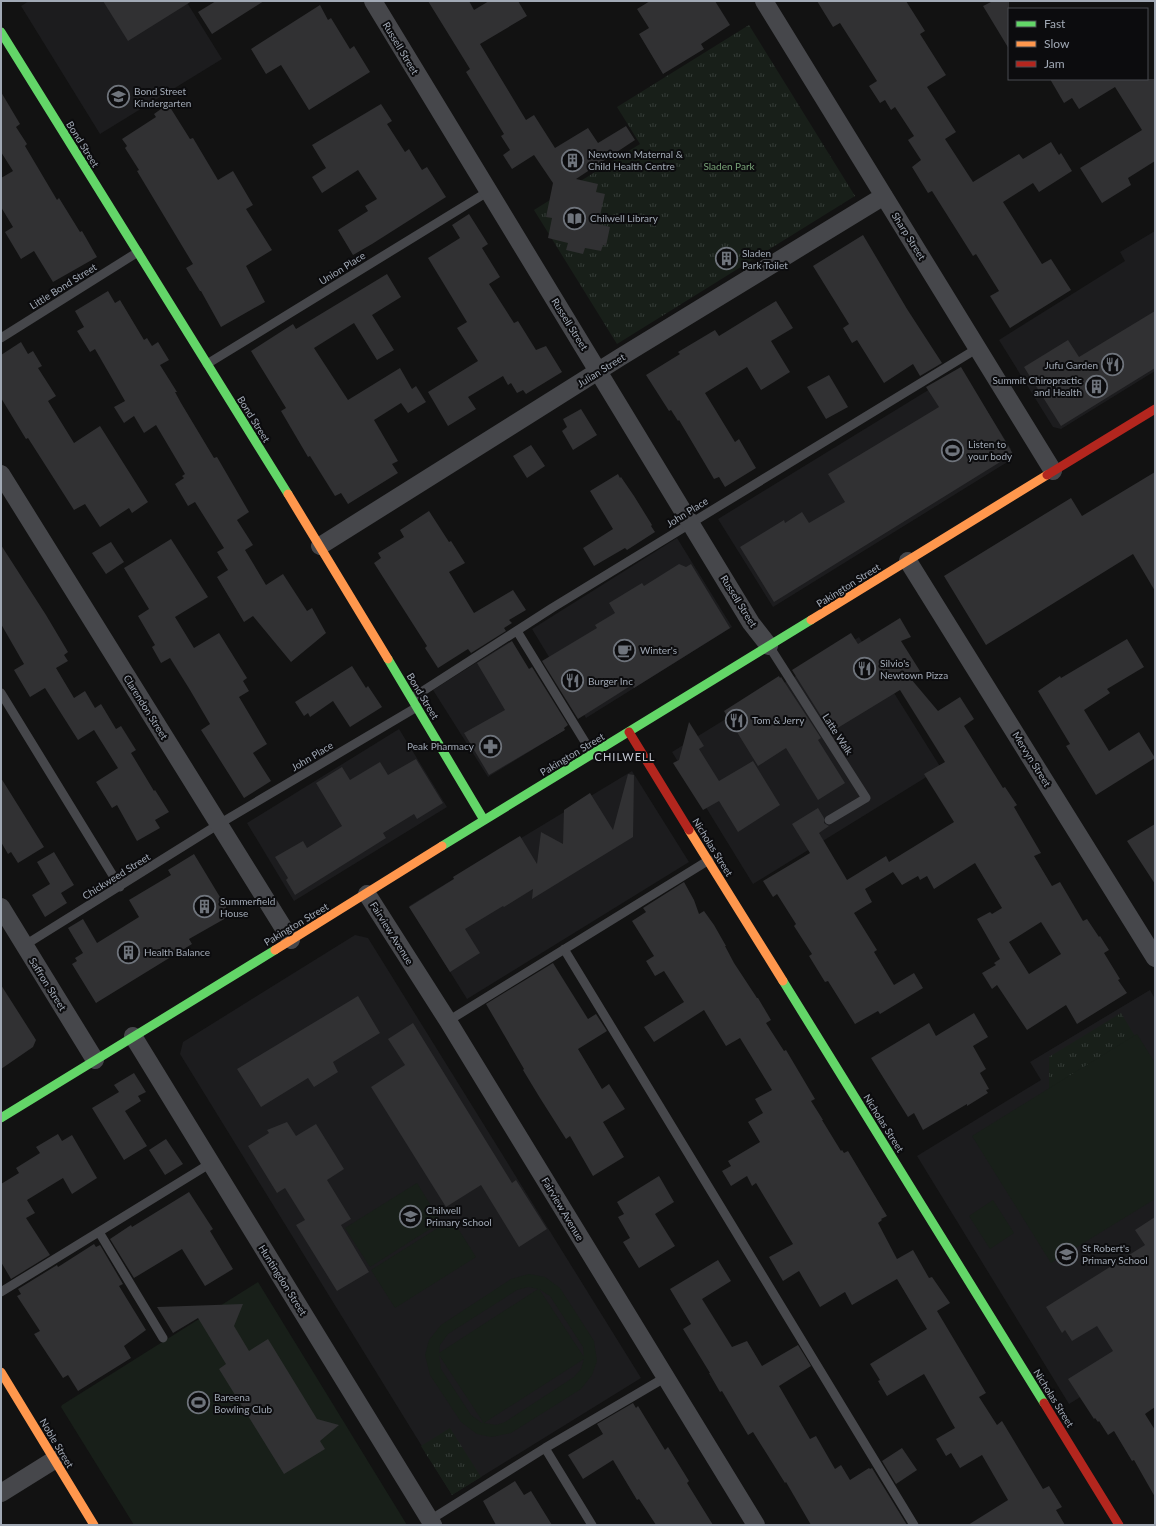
<svg xmlns="http://www.w3.org/2000/svg" width="1156" height="1526" font-family="Lato,sans-serif">
<style>
.built{fill:#1c1c1e}
.grass{fill:url(#grass-tufts)}
.pitch{fill:#181f19;fill-rule:evenodd}
.building{fill:#313133;fill-rule:evenodd}
.lines{fill:none;stroke-linecap:round;stroke-linejoin:round}
.lane{stroke:#46474b;stroke-width:9}
.street{stroke:#46474b;stroke-width:18}
.fast{stroke:#63d668;stroke-width:9}
.slow{stroke:#ff974d;stroke-width:9}
.jam{stroke:#b3261e;stroke-width:9}
.labels{text-anchor:middle;stroke-width:4;stroke-linejoin:round;paint-order:stroke}
.street-label{font-size:10px;fill:#a1a9b5;stroke:#0c0c0e}
.poi-label{font-size:10px;fill:#a1a9b5;stroke:#0c0c0e;text-anchor:start}
.park-label{font-size:10px;fill:#77a276;stroke:#0c0c0e}
.neighbourhood-label{font-size:11px;letter-spacing:1px;fill:#c3c7d1;stroke:#0c0c0e}
</style>
<defs>
<pattern id="grass-tufts" width="24" height="20" patternUnits="userSpaceOnUse"><rect width="24" height="20" fill="#181f19"/><path d="M3 7l-1-3M5 7V3M7 7l1-3M15 17l-1-3M17 17v-4M19 17l1-3" fill="none" stroke="#363d38"/></pattern>
</defs>
<rect width="100%" height="100%" fill="#121212"/>
<path class="built" d="M29,1H186L222,59L100,134L21,6Z
M1155,231V371L1061,429L1053,427L999,340L1125,261L1120,252Z
M961,370L1011,449L1009,461L773,607L718,519Z
M677,538L732,627L586,718L532,629Z
M859,637L941,768L753,884L672,752Z
M509,642L563,731L488,777L433,690Z
M399,729L447,807L294,901L247,823Z
M632,771L689,862L467,999L409,906Z
M355,935L368,938L641,1378L452,1495L180,1054L183,1042Z
M1150,990L1155,999V1351L1069,1404L917,1156L1041,1080L1030,1062Z"/>
<path class="grass" d="M749,25L855,196L617,344L534,210L640,144L617,107Z
M1121,1013L1135,1036L1049,1089V1057Z
M450,1428L481,1477L452,1495L421,1446Z"/>
<path class="pitch" d="M1137,1034L1155,1063V1199L1051,1263L972,1136Z
M417,1183L441,1222L370,1267L345,1228Z
M993,1200L1014,1233L990,1249L969,1216Z
M452,1219L476,1257L395,1308L371,1270Z
M529,1274L545,1277L560,1288L594,1341L597,1361L592,1375L581,1389L511,1433L491,1437L477,1434L461,1422L430,1375L425,1355L429,1340L441,1325L511,1279ZM528,1287L538,1289L439,1353L440,1345L448,1334L517,1290ZM539,1289L550,1296L583,1347L584,1357ZM439,1355L483,1422L482,1423L471,1415L441,1369ZM584,1359L581,1369L574,1377L505,1422L496,1425L484,1423Z
M258,1282L407,1525H134L61,1407L62,1405Z"/>
<path class="building" d="M103,1H192L128,41Z
M216,1H264L212,34L198,12Z
M428,1H469L474,10L489,1H518L527,16L480,44L526,120L534,115L555,148L588,128L598,143L626,126L635,140L576,179L598,184L596,192L605,194L598,224L610,227L606,246L603,245L601,251L585,248L583,254L566,250L568,243L548,238L552,218L546,217L553,183L534,155L512,169L503,155L510,150L501,136L504,134L466,72L470,69Z
M650,1H715L730,25L701,44L704,49L663,74L639,34L649,28L637,9Z
M817,1H906L925,31L920,34L946,75L927,87L956,132L945,139L973,182L1019,154L1023,159L1051,142L1059,155L1061,153L1072,171L1039,192L1033,183L1003,202L1042,264L1051,259L1071,290L1010,328L990,296L999,291L976,254L973,256L932,191L928,193L912,167L921,160L908,140L914,136L895,107L891,110L885,100L880,103L869,86L877,81L840,23L833,27Z
M993,1H1009V49L983,6Z
M320,5L328,20L331,18L350,49L354,46L370,72L309,110L281,65L266,74L251,49Z
M1050,79H1155V161L1128,178L1131,185L1102,203L1080,168L1142,130L1115,87L1079,109L1072,98L1064,103Z
M1,92L20,124L16,127L27,144L25,146L57,200L59,198L80,232L82,231L97,257L53,282L34,251L21,259L5,232L13,227L1,207V178L13,171L1,152Z
M168,104L190,139L193,138L218,180L233,171L253,205L246,209L272,250L246,266L265,302L221,327L201,291H200L186,268L193,264L137,171L139,170L125,148L127,146L122,139L156,117L154,114Z
M381,104L392,121L387,124L405,152L409,149L422,170L427,167L446,197L372,244L353,255L338,230L368,211L365,206L377,199L358,170L322,193L312,177L326,168L312,145Z
M469,214L488,244L482,248L500,277L489,284L514,323L518,321L536,350L546,346L562,372L526,394L523,390L517,393L511,383L508,385L503,376L468,397L476,409L448,426L428,392L478,361L457,328L467,322L428,258L460,238L452,225Z
M863,235L907,309L942,363L920,376L913,364L884,383L857,340L852,343L843,328L849,324L813,266Z
M387,274L401,297L372,315L394,350L377,360L354,323L314,348L348,400L400,368L412,389L416,386L426,402L408,413L401,403L374,420L398,461L392,464L398,473L348,504L341,493L335,496L310,456L308,457L281,411L286,408L251,351L293,324L296,329Z
M108,291L115,303L120,300L144,340L147,338L152,346L158,342L169,360L160,365L177,392H175L181,403L214,458L217,457L249,512L237,520L253,545L245,550L266,585L283,574L307,611L312,608L326,633L291,662L253,616L244,622L217,577L228,570L217,552L224,548L195,502L188,506L175,484L184,478L182,476L185,474L156,425L144,433L134,416L124,423L114,407L125,401L95,349L90,352L77,331L84,327L75,311Z
M776,301L793,328L771,341L790,372L761,390L747,367L705,393L735,442L739,439L756,468L725,487L719,477L714,479L679,420L678,421L671,410L669,411L646,375L680,354L678,352L715,330L719,336Z
M1155,311V368L1061,426L1024,367L1068,340L1079,357Z
M21,342L28,354L33,351L42,366L38,368L56,396L48,401L74,443L100,426L148,502L132,513L129,508L100,527L85,504L74,510L28,438L26,439L1,398V355Z
M961,367L1013,454L774,602L740,547L784,520L785,523L802,512L809,523L845,502L828,474L939,407L926,387Z
M829,375L848,407L826,419L807,387Z
M581,409L597,435L573,450L562,431L567,427L563,419Z
M531,445L545,466L527,478L513,456Z
M1155,472V591L1133,554L986,645L944,576L1071,498L1082,516Z
M618,474L620,478L621,477L634,496L652,525L651,526L655,532L627,550L625,548L594,566L583,548L613,529L590,491Z
M429,511L449,542L451,541L465,563L449,572L474,613L513,590L526,610L509,620L512,623L504,628L506,631L471,653L468,649L438,668L425,648L427,646L374,563L381,558L378,553L404,537L400,530Z
M171,539L208,597L175,617L194,648L219,633L247,678L243,681L249,691L239,697L267,744L253,753L271,781L244,798L201,730L210,724L190,690L170,658L161,663L152,647L155,645L138,616L149,609L124,568Z
M111,542L124,562L106,574L92,553Z
M1,545L46,615L68,652L64,655L68,661L56,668L74,698L85,691L95,708L101,704L116,729L121,726L136,750L131,753L154,791L155,790L169,812L155,820L160,828L137,841L117,805L112,808L96,782L118,768L94,730L78,740L45,688L30,697L14,670L24,664L1,624Z
M679,564L686,567L691,564L730,628L634,688L632,685L578,719L542,661L597,628L595,625L615,613L609,603L642,583L644,586Z
M900,618L911,637L901,641L920,671L918,673L919,674L911,679L938,711L960,697L974,719L964,726L1003,788L1005,787L1017,805L1014,807L1041,853L1034,856L1052,886L1060,882L1083,921L1087,919L1099,937L1100,936L1109,950L1104,953L1120,979L1118,980L1127,993L1077,1024L1066,1005L1027,1030L997,985L992,989L982,973L996,965L994,963L1000,959L977,919L990,912L992,914L1002,908L975,863L934,889L927,876L920,880L918,876L902,885L893,872L865,889L872,902L854,913L877,950L874,952L894,985L914,973L923,988L880,1014L878,1011L855,1024L828,981L825,982L809,956L812,954L794,926L796,924L777,894L773,897L763,881L810,853L792,824L818,808L824,818V823L829,826L819,833L847,880L886,856L889,862L954,822L924,774L945,762L900,690L831,732L792,670L851,633L858,644ZM1041,922L1061,954L1029,974L1009,942Z
M1127,639L1144,667L1107,689L1110,693L1084,710L1109,751L1139,732L1155,758L1096,795L1066,746L1070,744L1038,691L1060,676L1061,678Z
M512,641L529,669L532,667L568,725L564,728L565,730L489,775L464,733L505,710L477,663Z
M352,666L366,688L368,686L382,707L350,727L333,701L310,717L308,713L304,716L295,702Z
M779,676L780,678L781,677L821,738L818,740L845,783L818,800L786,748L758,766L724,711Z
M689,722L704,746L699,749L719,781L753,761L780,805L738,832L719,801L703,810L673,763L679,760Z
M416,759L443,803L417,819L414,814L383,833L386,838L295,895L286,880L288,878L275,857L303,841L307,848L342,826L316,783L342,767L350,780L380,762L388,775Z
M628,774L634,775L633,837L532,899L533,889L504,907L503,906L465,929L480,953L450,972L409,907L454,879L453,877L520,836L537,864L541,832L563,844L564,810L590,793L613,830Z
M1,778L44,847L18,863L11,852L8,854L1,842Z
M1155,824V884L1127,841Z
M54,852L74,885L61,893L67,903L45,917L32,895L50,884L37,862Z
M194,854L226,907V918L189,939L192,944L96,1003L72,964L77,961L75,958L83,953L68,928L83,919L97,943L139,917L129,900L171,875L168,870Z
M684,882L694,900L699,914L704,911L714,925L726,946H725L734,963L757,998H758L771,1020L766,1023L784,1051L786,1050L815,1099L811,1101L823,1120H822L841,1151L842,1150L844,1153L848,1151L887,1216L881,1219L882,1220L878,1223L897,1259L913,1250L929,1278L932,1277L950,1303L937,1311L986,1393L979,1397L997,1425L1002,1421L1043,1489L1049,1486L1062,1507L1056,1510L1065,1525H968L1008,1500L982,1455L960,1468L951,1453L946,1456L936,1439L955,1428L924,1374L887,1396L878,1381L880,1380L870,1364L927,1329L897,1279L852,1305L845,1292L820,1307L799,1271L783,1281L769,1257L793,1244L756,1183L752,1186L747,1176L731,1186L722,1171L731,1166L728,1161L760,1142L748,1122L763,1113L755,1099L772,1090L740,1038L726,1046L704,1010L654,1042L644,1027L684,1002L664,971L655,976L646,961L654,956L632,921L646,912L643,908Z
M553,963L588,1019L596,1014L607,1031L578,1049L602,1089L609,1084L625,1109L603,1122L624,1157L593,1176L570,1136L566,1139L540,1098L523,1070L524,1069L486,1004Z
M1,985L36,1040L33,1047L1,1069Z
M358,996L380,1033L333,1062L338,1072L314,1087L308,1078L261,1107L237,1069Z
M974,1013L988,1037L973,1046L986,1069L980,1073L989,1089L986,1090L988,1093L967,1106V1104L923,1130L914,1113L908,1117L871,1058L929,1023L936,1036Z
M413,1023L512,1183L516,1180L547,1229L519,1247L481,1185L446,1207L371,1087L405,1065L388,1039Z
M134,1073L146,1092L138,1096L141,1101L125,1111L147,1146L124,1160L92,1108L119,1092L114,1085Z
M287,1122L296,1136L316,1124L344,1169L327,1180L351,1219L341,1225L369,1272L337,1291L296,1225L305,1220L285,1188L277,1193L248,1146L269,1133L267,1130Z
M58,1134L62,1141L72,1135L97,1178L72,1194L63,1178L27,1200L35,1213L26,1218L50,1255L11,1279L1,1262V1184L19,1173L16,1168L40,1153L36,1147Z
M166,1139L183,1164L165,1175L149,1150Z
M659,1176L674,1202L655,1214L675,1246L639,1268L623,1242L630,1238L618,1217L624,1214L617,1202Z
M189,1192L213,1229L210,1231L233,1269L205,1286L182,1249L134,1278L110,1239L131,1225L132,1227Z
M1155,1217V1407L1145,1414L1155,1430V1497L1134,1460L1132,1461L1114,1431L1108,1435L1099,1421L1098,1422L1095,1418L1094,1419L1068,1379L1113,1351L1097,1326L1072,1341L1065,1330L1062,1333L1046,1307L1145,1245L1135,1230Z
M94,1244L96,1247L100,1245L123,1284L119,1286L146,1330L124,1346L131,1358L78,1391L68,1375L63,1378L34,1334L40,1331L17,1296L21,1294L18,1289L57,1265L58,1267Z
M718,1260L731,1281L702,1299L732,1347L747,1341L762,1366L798,1345L811,1366L779,1386L810,1439L816,1436L835,1469L841,1465L850,1480L869,1468L870,1469L872,1468L907,1525H811L786,1482L785,1483L753,1432L748,1435L722,1391L720,1392L709,1373H710L683,1329L691,1324L670,1289Z
M243,1304L234,1326L249,1351L268,1339L317,1419L339,1425L320,1441L325,1449L284,1474L219,1369L226,1364L198,1318L173,1333L157,1307Z
M633,1403L636,1408L638,1406L665,1450L668,1447L689,1481L687,1483L713,1525H656L639,1499L637,1500L613,1460L583,1479L568,1455L603,1434L597,1424Z
M902,1448L917,1470L896,1484L882,1461Z
M515,1481L524,1495L531,1491L552,1525H496L483,1501Z"/>
<g class="lines">
<path class="lane" d="M1,338L138,252
M207,364L489,191
M517,631L593,755
M769,646L866,798L829,820
M1,693L120,887
M412,698L552,608L978,348
M25,945L219,824L417,707
M564,949L914,1525
M448,1021L709,860
M99,1232L163,1338
M1,1292L211,1163
M545,1448L592,1525
M430,1520L545,1448L666,1377"/>
<path class="street" d="M373,1L751,623L769,646
M764,1L1053,471
M1,474L291,940
M320,546L619,358L884,196
M908,561L1155,958
M367,894L448,1021L756,1525
M1,907L95,1060
M133,1036L433,1525
M1,1493L54,1460"/>
<path class="fast" d="M1,32L288,494
M388,659L484,820
M442,846L811,620
M783,981L1044,1403
M1,1118L275,950"/>
<path class="slow" d="M288,494L388,659
M811,620L1047,475
M689,830L783,981
M275,950L442,846
M1,1372L94,1525"/>
<path class="jam" d="M1047,475L1155,409
M629,732L689,830
M1044,1403L1119,1525"/>
</g>
<defs>
<symbol id="school-ring" viewBox="-11 -11 22 22"><circle r="9.5" fill="#0c0c0e" stroke="#6f747c" stroke-width="1.5"/><path d="M0-5L7-2L0 1L-7-2ZM-4 1L0 2.5L4 1V4Q0 6-4 4Z" fill="#6f747c"/></symbol>
<symbol id="building-ring" viewBox="-11 -11 22 22"><circle r="9.5" fill="#0c0c0e" stroke="#6f747c" stroke-width="1.5"/><path d="M-4-6H4V6H1V3H-1V6H-4ZM-2.5-4.3h1.7v1.8h-1.7ZM.8-4.3h1.7v1.8H.8ZM-2.5-1h1.7V.8h-1.7ZM.8-1h1.7V.8H.8Z" fill="#6f747c"/></symbol>
<symbol id="library-ring" viewBox="-11 -11 22 22"><circle r="9.5" fill="#0c0c0e" stroke="#6f747c" stroke-width="1.5"/><path d="M-6-4Q-3-5.5-.7-3.5V5Q-3 3-6 4ZM6-4Q3-5.5 .7-3.5V5Q3 3 6 4Z" fill="#6f747c"/></symbol>
<symbol id="restaurant-ring" viewBox="-11 -11 22 22"><circle r="9.5" fill="#0c0c0e" stroke="#6f747c" stroke-width="1.5"/><path d="M-5-6h1v4h1v-4h1v4h1v-4h1v5L-1.5 .5V6h-2V.5L-5-1ZM5-6V6H3V1.5H1.5Q1.5-4 5-6Z" fill="#6f747c"/></symbol>
<symbol id="stadium-ring" viewBox="-11 -11 22 22"><circle r="9.5" fill="#0c0c0e" stroke="#6f747c" stroke-width="1.5"/><path d="M0-5a6.5 5 0 1 0 0 10a6.5 5 0 1 0 0-10ZM-3.5-1.8h7v3.6h-7Z" fill="#6f747c"/></symbol>
<symbol id="cafe-ring" viewBox="-11 -11 22 22"><circle r="9.5" fill="#0c0c0e" stroke="#6f747c" stroke-width="1.5"/><path d="M-5.5-4.5H6V0H3Q3 3.5 0 3.5H-2.5Q-5.5 3.5-5.5 0ZM3-3.2v2h1.7v-2ZM-6 4.5H4V6H-6Z" fill="#6f747c"/></symbol>
<symbol id="pharmacy-ring" viewBox="-11 -11 22 22"><circle r="9.5" fill="#0c0c0e" stroke="#6f747c" stroke-width="1.5"/><path d="M-2-6h4v4h4v4h-4v4h-4v-4h-4v-4h4Z" fill="#6f747c"/></symbol>
</defs>
<g fill-rule="evenodd">
<use href="#school-ring" x="106" y="84" width="25" height="25"/>
<use href="#building-ring" x="560" y="148" width="25" height="25"/>
<use href="#library-ring" x="562" y="206" width="25" height="25"/>
<use href="#building-ring" x="714" y="246" width="25" height="25"/>
<use href="#restaurant-ring" x="1100" y="352" width="25" height="25"/>
<use href="#building-ring" x="1084" y="374" width="25" height="25"/>
<use href="#stadium-ring" x="940" y="438" width="25" height="25"/>
<use href="#cafe-ring" x="612" y="638" width="25" height="25"/>
<use href="#restaurant-ring" x="852" y="656" width="25" height="25"/>
<use href="#restaurant-ring" x="560" y="668" width="25" height="25"/>
<use href="#restaurant-ring" x="724" y="708" width="25" height="25"/>
<use href="#pharmacy-ring" x="478" y="734" width="25" height="25"/>
<use href="#building-ring" x="192" y="894" width="25" height="25"/>
<use href="#building-ring" x="116" y="940" width="25" height="25"/>
<use href="#school-ring" x="398" y="1204" width="25" height="25"/>
<use href="#school-ring" x="1054" y="1242" width="25" height="25"/>
<use href="#stadium-ring" x="186" y="1390" width="25" height="25"/>
</g>
<g class="labels">
<g class="street-label">
<text transform="translate(401 48) rotate(59)" y="4">Russell Street</text>
<text transform="translate(83 144) rotate(58)" y="4">Bond Street</text>
<text transform="translate(909 236) rotate(58)" y="4">Sharp Street</text>
<text transform="translate(342 268) rotate(-32)" y="4">Union Place</text>
<text transform="translate(63 286) rotate(-32)" y="4">Little Bond Street</text>
<text transform="translate(570 324) rotate(58)" y="4">Russell Street</text>
<text transform="translate(601 370) rotate(-32)" y="4">Julian Street</text>
<text transform="translate(254 419) rotate(58)" y="4">Bond Street</text>
<text transform="translate(687 512) rotate(-32)" y="4">John Place</text>
<text transform="translate(848 585) rotate(-32)" y="4">Pakington Street</text>
<text transform="translate(739 601) rotate(58)" y="4">Russell Street</text>
<text transform="translate(423 696) rotate(59)" y="4">Bond Street</text>
<text transform="translate(146 707) rotate(58)" y="4">Clarendon Street</text>
<text transform="translate(838 734) rotate(57)" y="4">Latte Walk</text>
<text transform="translate(572 754) rotate(-31)" y="4">Pakington Street</text>
<text transform="translate(312 756) rotate(-31)" y="4">John Place</text>
<text transform="translate(1032 759) rotate(58)" y="4">Mervyn Street</text>
<text transform="translate(713 847) rotate(58)" y="4">Nicholas Street</text>
<text transform="translate(116 876) rotate(-32)" y="4">Chickweed Street</text>
<text transform="translate(296 924) rotate(-31)" y="4">Pakington Street</text>
<text transform="translate(392 933) rotate(58)" y="4">Fairview Avenue</text>
<text transform="translate(48 984) rotate(58)" y="4">Saffron Street</text>
<text transform="translate(884 1123) rotate(58)" y="4">Nicholas Street</text>
<text transform="translate(563 1209) rotate(59)" y="4">Fairview Avenue</text>
<text transform="translate(283 1280) rotate(58)" y="4">Huntingdon Street</text>
<text transform="translate(1054 1398) rotate(58)" y="4">Nicholas Street</text>
<text transform="translate(57 1443) rotate(59)" y="4">Noble Street</text>
</g>
<g class="poi-label">
<text x="134" y="95">Bond Street<tspan x="134" dy="12">Kindergarten</tspan></text>
<text x="588" y="158">Newtown Maternal &amp;<tspan x="588" dy="12">Child Health Centre</tspan></text>
<text x="590" y="222">Chilwell Library</text>
<text x="742" y="257">Sladen<tspan x="742" dy="12">Park Toilet</tspan></text>
<text x="1098" y="369" text-anchor="end">Jufu Garden</text>
<text x="1082" y="384" text-anchor="end">Summit Chiropractic<tspan x="1082" dy="12">and Health</tspan></text>
<text x="968" y="448">Listen to<tspan x="968" dy="12">your body</tspan></text>
<text x="640" y="654">Winter's</text>
<text x="880" y="667">Silvio's<tspan x="880" dy="12">Newtown Pizza</tspan></text>
<text x="588" y="685">Burger Inc</text>
<text x="752" y="724">Tom &amp; Jerry</text>
<text x="474" y="750" text-anchor="end">Peak Pharmacy</text>
<text x="220" y="905">Summerfield<tspan x="220" dy="12">House</tspan></text>
<text x="144" y="956">Health Balance</text>
<text x="426" y="1214">Chilwell<tspan x="426" dy="12">Primary School</tspan></text>
<text x="1082" y="1252">St Robert's<tspan x="1082" dy="12">Primary School</tspan></text>
<text x="214" y="1401">Bareena<tspan x="214" dy="12">Bowling Club</tspan></text>
</g>
<g class="park-label">
<text x="729" y="170">Sladen Park</text>
</g>
<g class="neighbourhood-label">
<text x="625" y="761">CHILWELL</text>
</g>
</g>
<rect width="1156" height="1526" fill="none" stroke="#a1a9b5" stroke-width="4"/>
<rect x="1008" y="8" width="140" height="72" fill="#0c0c0e" stroke="#484b51"/>
<rect x="1016" y="21" width="20" height="6" fill="#63d668" stroke="#484b51"/>
<text x="1044" y="28" font-size="12" fill="#a1a9b5">Fast</text>
<rect x="1016" y="41" width="20" height="6" fill="#ff974d" stroke="#484b51"/>
<text x="1044" y="48" font-size="12" fill="#a1a9b5">Slow</text>
<rect x="1016" y="61" width="20" height="6" fill="#b3261e" stroke="#484b51"/>
<text x="1044" y="68" font-size="12" fill="#a1a9b5">Jam</text>
</svg>
